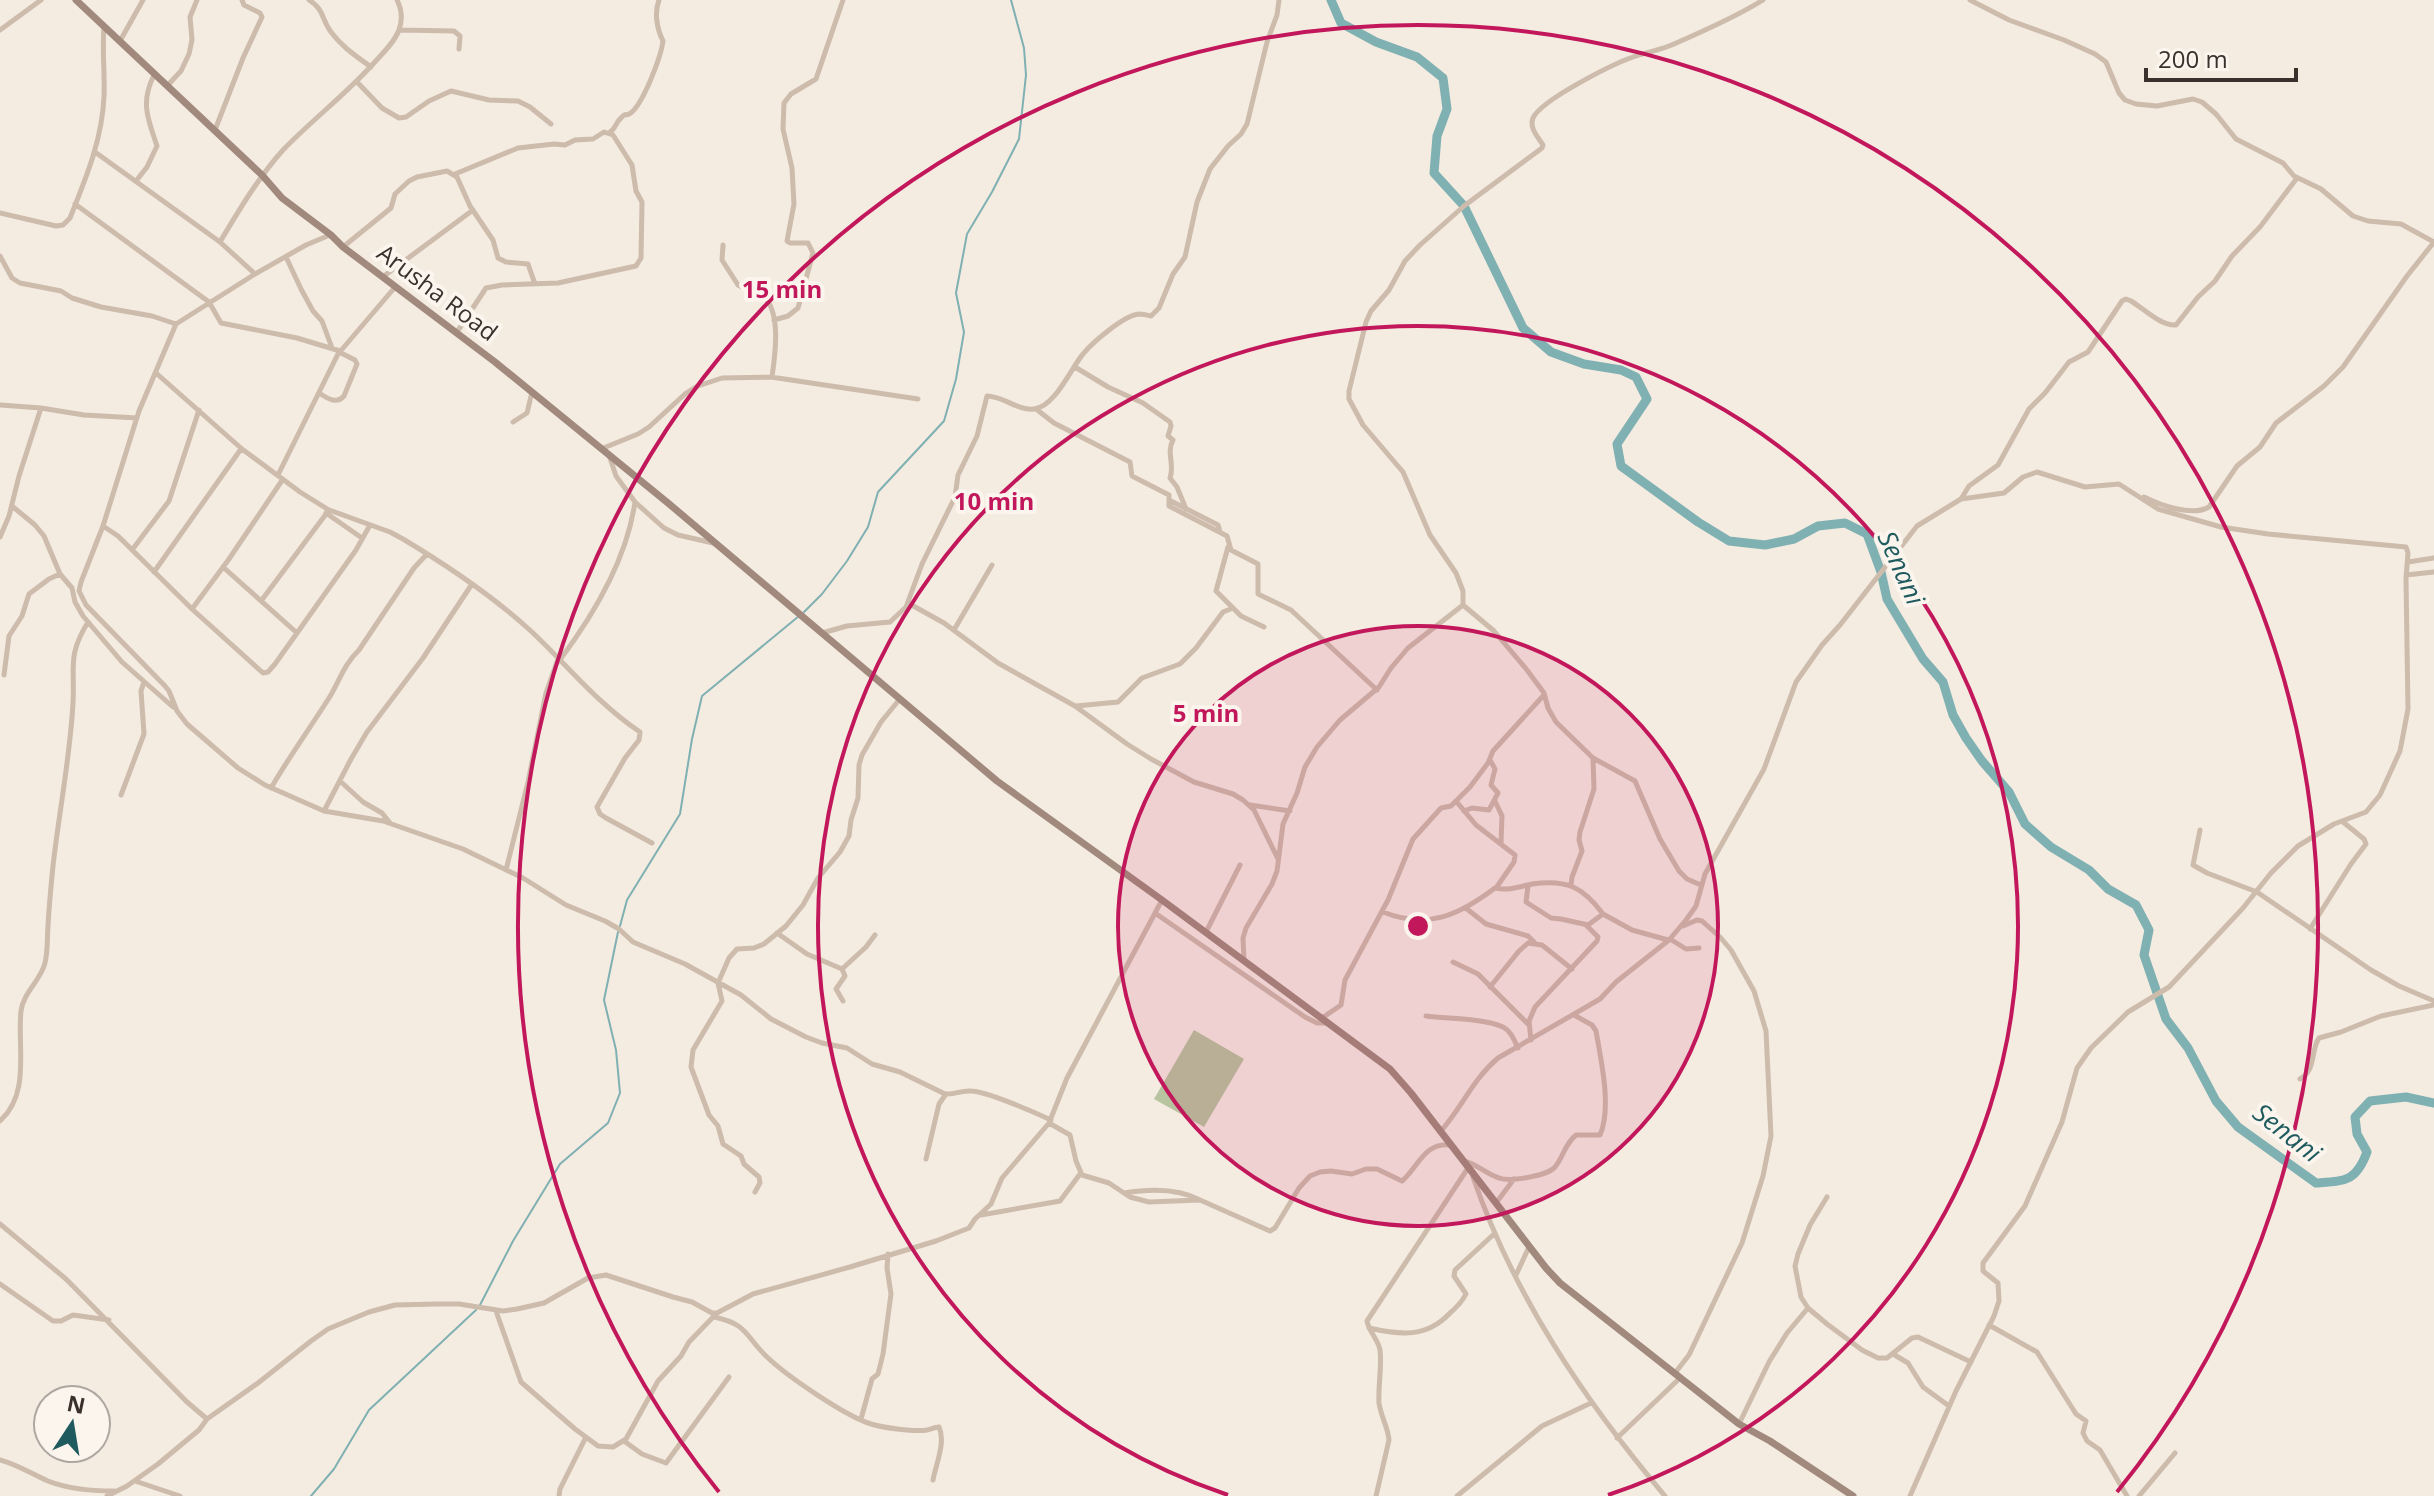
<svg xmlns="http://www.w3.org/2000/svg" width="2434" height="1496" font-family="'Open Sans',sans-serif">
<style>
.green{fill:#b8c4a0}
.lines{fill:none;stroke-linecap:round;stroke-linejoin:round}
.stream{stroke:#7fb0b2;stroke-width:2}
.river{stroke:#7fb0b2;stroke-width:9}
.street{stroke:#cdbbac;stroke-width:5}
.secondary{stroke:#a18a7d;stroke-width:7}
.ring{fill:none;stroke:#c2185b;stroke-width:4}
.labels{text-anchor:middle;stroke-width:8;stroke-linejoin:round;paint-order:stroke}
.street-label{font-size:24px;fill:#3b302b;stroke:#fbf5ee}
.water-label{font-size:26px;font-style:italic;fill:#1f5a5e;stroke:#fbf5ee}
.centre{fill:#c2185b;stroke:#fbf5ee;stroke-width:4}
.ring-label{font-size:24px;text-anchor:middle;font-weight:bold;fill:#c2185b;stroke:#fbf5ee;stroke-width:8;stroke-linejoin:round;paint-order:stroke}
</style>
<rect width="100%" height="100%" fill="#f4ebe1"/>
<path class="green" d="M1194,1030L1244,1059L1204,1127L1154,1099Z"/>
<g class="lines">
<path class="stream" d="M804,612L822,594L847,561L868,527L878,492L944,421L956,379L964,332L956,293L967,234L992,192L1019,139L1026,75L1024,48L1011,0
M620,926L627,900L680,814L692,739L702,696L799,616
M480,1305L513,1241L560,1164L608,1123L620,1093L616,1050L604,1000L618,932
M311,1496L334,1469L369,1410L476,1310"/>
<path class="river" d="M1331,0L1341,23L1376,42L1417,57L1443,78L1447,109L1437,136L1434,173L1464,206L1523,328L1551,352L1584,364L1621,370L1636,377L1647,399L1617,444L1621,466L1698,522L1729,541L1765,545L1794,539L1818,526L1845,523L1867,534L1881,572L1887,599L1923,659L1943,682L1953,715L1966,738L1982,761L2009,792L2025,824L2051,847L2089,870L2108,889L2136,905L2149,930L2144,955L2166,1019L2188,1048L2216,1101L2238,1127L2316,1183C2345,1181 2356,1182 2367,1152L2357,1134L2355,1117L2370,1101L2406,1097L2434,1103"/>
<path class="street" d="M309,0C325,10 321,19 331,32C342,47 356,56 371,67
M1970,0L2009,20L2064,40L2095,54L2106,62L2119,93L2125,100L2136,104L2157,106L2193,99L2202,102L2216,114L2236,139L2283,163L2294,176L2321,189L2353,216L2368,221L2401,224L2434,242
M0,30L41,0
M399,30L454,31L460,36L459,49
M120,41L143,0
M357,82L382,108L399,118L406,117L429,101L451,91L489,100L518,101L530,107L551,124
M167,86L181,71L189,54L192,40L190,17L197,0
M215,130L243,58L262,17L260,13L244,5L242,0
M609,133C616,129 615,123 621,118C629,110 623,119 632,112C644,101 661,57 663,41C657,29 654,13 659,0
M95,152L220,242L255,274
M455,174L518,148L554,144L565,145L575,140L593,139L604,132L613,135L632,165L636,191L642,202L641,258L636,266L558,283L502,285L486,288L457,332
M136,181L147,167L157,146C148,119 140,103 154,75
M75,204L209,302L221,323L297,338L340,351
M0,213L56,226L63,225L70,218C86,178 102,140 104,97C105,73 102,50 104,27
M330,235L306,245L255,274L176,324L139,411L103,526L81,582L79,591L86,605L165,686L169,691L177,711L187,724L238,768L265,785L324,811L383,821L463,849L523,878L566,905L605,921L619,929L633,942L685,964L741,995L771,1019L806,1037L822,1043L847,1048L872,1064L900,1072L945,1094C955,1095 962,1090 971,1091C986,1091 1036,1113 1051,1120
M220,242C239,210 258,178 283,150C312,120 345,95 373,64C382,54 394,43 399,30C403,19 402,10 397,0
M723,245L722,260L738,285C745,290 755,290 762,295C782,310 775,356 772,377
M343,247L391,208L395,194L409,181L417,177L447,171L457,177L470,206L493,240L498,258L506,262L528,264L535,284
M0,256L12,278L20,283L61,291L72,298L101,307L152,316L176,324
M286,257L301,289L313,311L322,321L332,348
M384,276L473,210
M774,320L788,316L798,308L813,253L808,243H790L787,241L794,204L792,168L783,129L784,103L791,94L816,79L843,0
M1075,367L1108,387L1143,403L1170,422L1171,426L1168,436L1173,440C1166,453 1175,465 1170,478L1177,487L1186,509
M156,373L242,449L300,492L329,510L390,532L403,539C448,566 493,596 532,632C568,666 598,704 640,732L639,740L625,758L597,807L600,814L606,818L652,843
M319,393C327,398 336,405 344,396L357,364L355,360L339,352
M0,405L41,408L84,415L137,418
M1036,409L1054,423L1130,462L1132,476L1169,495V506L1227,536L1231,550L1258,564V594L1291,610L1377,690
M513,422L527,413L532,392
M601,449L638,434L649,427L685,394L698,386L722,378L771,377L918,399
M610,458L616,476L635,502L664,528L678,535L713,543
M278,475L338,354L396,286
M2144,497C2160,505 2192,517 2209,507L2237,466L2260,447L2276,423L2324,386L2343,367L2407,276L2434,242
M1961,499L1969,486L1998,465L2029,409L2045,393L2069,362L2088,352L2122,301L2126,299L2131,301C2144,309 2161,326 2176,325L2198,297L2215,281L2232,256L2260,227L2297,178
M1169,500L1218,525L1220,532
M12,506L35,525L44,536L60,574L72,588L75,602L83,616L122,662L173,707
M326,513L362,538
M103,526L118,536L192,609L263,673L268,672L275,664L356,550L370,525
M0,537L9,516L19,476L41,408
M1228,547L1216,591L1241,616L1264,627
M132,550L169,501L199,410
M2408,562L2434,558
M223,567L297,633
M154,572L241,449
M2406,575L2434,572
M261,601L329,510
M908,603L944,623L998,663L1075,706L1127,744L1151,759L1194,782L1233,794L1243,800L1254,810L1278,859
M192,609L229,559L283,479
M954,630L992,565
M822,633L847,626L890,622L906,607L922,564L955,497L958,475L977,436L987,396C1003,396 1018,411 1034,409C1055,407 1071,368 1083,354C1092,343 1124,315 1139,314C1143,314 1147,315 1151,316L1159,308L1173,274L1185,257L1197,202L1210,169L1228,146L1241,134L1247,124L1267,42L1277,15L1279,0
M559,661C593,616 627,558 635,502
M4,675L9,636L22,616L29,594L49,579L60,574
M1076,706L1118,702L1142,678L1180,664L1196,648L1223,612L1233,608
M340,781L363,802L382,813L390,823
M271,788C289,757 310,728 329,698C339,682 344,664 359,650L414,568L427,554
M121,795L144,734L141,691L144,682
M1456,801L1476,825L1515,855L1514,862L1496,888
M1495,801L1502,816L1501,843
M1250,805L1290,811
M324,811L351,759L367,732L423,658L472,584
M1464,811L1472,808L1489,810L1498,793L1491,785L1495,769L1490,760
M2200,830L2193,865L2207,873L2257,892L2371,970L2399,986L2434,1001
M506,870L528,782L546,693L558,659
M1571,885L1572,877L1582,851L1579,840L1580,832L1594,789L1593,759
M1701,885L1687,879L1679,871L1660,839L1635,781L1593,758L1556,722L1548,708L1544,693L1527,670L1494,631L1463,605V591L1456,573L1430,535L1403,472L1363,425L1349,399V391L1366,322L1371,311L1389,290L1405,261L1420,245L1464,206L1542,148L1543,145C1538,137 1529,128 1533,118C1541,100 1613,64 1633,57C1647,52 1661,50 1674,44C1704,31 1736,17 1763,0
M1528,886L1526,902L1551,918L1561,919L1588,925L1603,914L1632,930L1668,940
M1467,909L1486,924L1528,936L1534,942
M1383,912C1428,930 1459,915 1495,888C1508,891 1519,887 1532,884C1567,879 1583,887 1603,914
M1155,913L1305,1017L1317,1023H1329
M2310,929L2351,864L2366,844L2364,839L2343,822
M1206,932L1240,865
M777,933L807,954L842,969L845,976L836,989L843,1001
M1670,939L1686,949L1699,948
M1244,960L1243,938L1246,928L1272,884L1277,871L1283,824L1297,793L1305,767L1317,747L1340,720L1379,687L1391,668L1408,648L1463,605
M1453,962L1478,974L1528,1024
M842,969L866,947L875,935
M1490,987L1519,951L1528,943L1542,945L1572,969
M1426,1016C1448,1019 1484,1018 1503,1027C1511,1031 1514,1040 1518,1048
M1322,1018L1341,1005L1345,980L1388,900L1413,839L1441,808L1451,806L1470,787L1488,763L1493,751L1543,696
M1531,1040L1529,1021L1535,1007L1597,941L1598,937L1587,926
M2300,1079C2317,1069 2310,1051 2319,1038L2341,1032L2381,1016L2434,1005
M0,1121C31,1093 17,1047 21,1011C23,993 41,980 45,963C48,951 47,939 48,926C49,906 51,886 53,866C59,812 70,758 73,703C75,667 67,656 88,622
M1049,1123L1070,1135L1076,1161L1082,1175L1109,1183L1130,1197L1149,1202L1200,1200L1270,1231L1275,1228L1299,1188L1310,1176L1320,1172L1331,1171L1352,1174L1366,1169H1377L1402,1181C1418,1167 1425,1142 1450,1145
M1440,1132C1462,1108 1472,1080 1498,1058L1600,999L1616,982L1669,940L1686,920L1696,906L1705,874L1764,769L1796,682L1822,645L1840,625L1917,526L1961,499L2004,493L2023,477L2037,472L2085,487L2119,484L2158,509L2221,527L2268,534L2406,547L2408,553L2406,579L2408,709L2400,751L2380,795L2366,812L2334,824L2298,846L2271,873L2243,908L2169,987L2128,1012L2091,1048L2077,1068L2062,1122L2025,1206L1983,1263V1271L1998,1283L1999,1301L1994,1316L1956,1391L1910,1496
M926,1159L939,1104L946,1094
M1464,1161C1477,1164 1486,1174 1499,1178C1510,1182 1547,1176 1555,1167C1564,1156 1564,1145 1576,1135H1600C1612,1108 1601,1060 1596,1031L1592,1025L1574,1015
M1473,1177C1514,1296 1584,1400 1665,1496
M755,1192L760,1183L759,1177L744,1164L741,1156L723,1144L718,1126L709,1115L691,1067L693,1050L722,1001L718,983L729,958L737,949L754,948L764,944L786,926L803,905L818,878L840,852L849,836L851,820L858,798L859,765L862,755L881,722L899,700
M1124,1193C1148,1189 1178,1188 1200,1200
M1827,1197L1810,1225L1798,1254L1795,1266L1801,1297L1808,1308L1827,1324L1862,1350L1878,1358H1887L1912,1338L1918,1337L1971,1362
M1496,1203L1514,1179
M981,1215L1060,1201L1080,1174
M0,1224L66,1279L187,1402L207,1419
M1516,1275L1529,1247
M0,1284L53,1321H61L73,1315L109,1320
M496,1311L521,1382L575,1429L598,1446L613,1447L626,1439L658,1381L681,1356L689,1342L717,1313
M714,1317C748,1324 745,1336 767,1357C787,1376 845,1416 871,1424C884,1428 914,1432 927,1430C931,1429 935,1427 939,1427C946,1442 936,1464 933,1480
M1989,1325L2037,1352L2076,1414L2086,1421L2083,1433L2087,1441L2100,1450L2127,1496
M1369,1328C1400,1335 1426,1338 1449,1314C1456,1308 1462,1302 1466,1294L1454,1276L1455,1270L1494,1234
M1893,1354L1908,1363L1923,1387L1949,1406
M1675,1373L1689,1355L1742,1243L1763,1176L1771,1136L1766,1031L1754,991L1731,950L1720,937L1702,921L1697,920L1683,926
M861,1419L872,1379L878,1374L883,1354L891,1294L887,1268L888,1254
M1739,1424L1769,1362L1787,1333L1808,1308
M1617,1438L1680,1378
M624,1441L642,1454L666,1463L729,1377
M0,1460C18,1465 32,1474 48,1481C68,1489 93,1491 114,1491
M135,1481L180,1496
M107,1496L127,1486L158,1464L199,1430L207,1419L258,1383L311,1341L328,1329L369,1312L395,1305L437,1304H459L503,1311L517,1309L544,1303L588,1278L606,1275L673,1297L692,1302L712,1313H717L753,1294L850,1267L936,1241L969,1228L975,1219L991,1204L1002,1178L1049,1123L1067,1078L1162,900
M559,1496L560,1489L586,1437
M1376,1496L1389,1440C1388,1427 1381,1417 1379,1403C1378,1386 1382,1367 1380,1350C1378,1339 1369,1332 1367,1321L1468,1168
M1457,1496L1542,1426L1591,1403
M2139,1496L2175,1453"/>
<path class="secondary" d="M76,0L262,175L282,198L331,235L343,247L495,362L668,503L997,781L1162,900L1390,1069L1411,1093L1546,1268L1560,1283L1739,1424L1770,1441L1853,1496"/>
</g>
<circle cx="1418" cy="926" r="300" fill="#c2185b" fill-opacity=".12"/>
<g class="ring">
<circle cx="1418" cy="926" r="300"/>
<path d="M1228 1495A600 600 0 1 1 1608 1495"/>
<path d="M719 1492A900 900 0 1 1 2117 1492"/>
</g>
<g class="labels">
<g class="street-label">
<text transform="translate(437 293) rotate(37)" y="8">Arusha Road</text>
</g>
<g class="water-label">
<text transform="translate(1901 568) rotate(66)" y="9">Senani</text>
<text transform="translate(2287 1133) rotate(38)" y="9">Senani</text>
</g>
</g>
<circle cx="1418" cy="926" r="12" class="centre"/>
<g class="ring-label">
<text x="782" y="298">15 min</text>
<text x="994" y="510">10 min</text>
<text x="1206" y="722">5 min</text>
</g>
<g transform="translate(72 1424) rotate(12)"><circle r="38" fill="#fbf5ee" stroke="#aea6a0" stroke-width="2"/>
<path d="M0-6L14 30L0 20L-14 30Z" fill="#1f5a5e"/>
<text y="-12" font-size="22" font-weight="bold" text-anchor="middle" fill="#3b302b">N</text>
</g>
<path d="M2146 68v12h150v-12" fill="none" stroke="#3b302b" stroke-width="4"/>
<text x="2158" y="68" font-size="24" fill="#3b302b" stroke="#fbf5ee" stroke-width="6" paint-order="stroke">200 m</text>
</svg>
